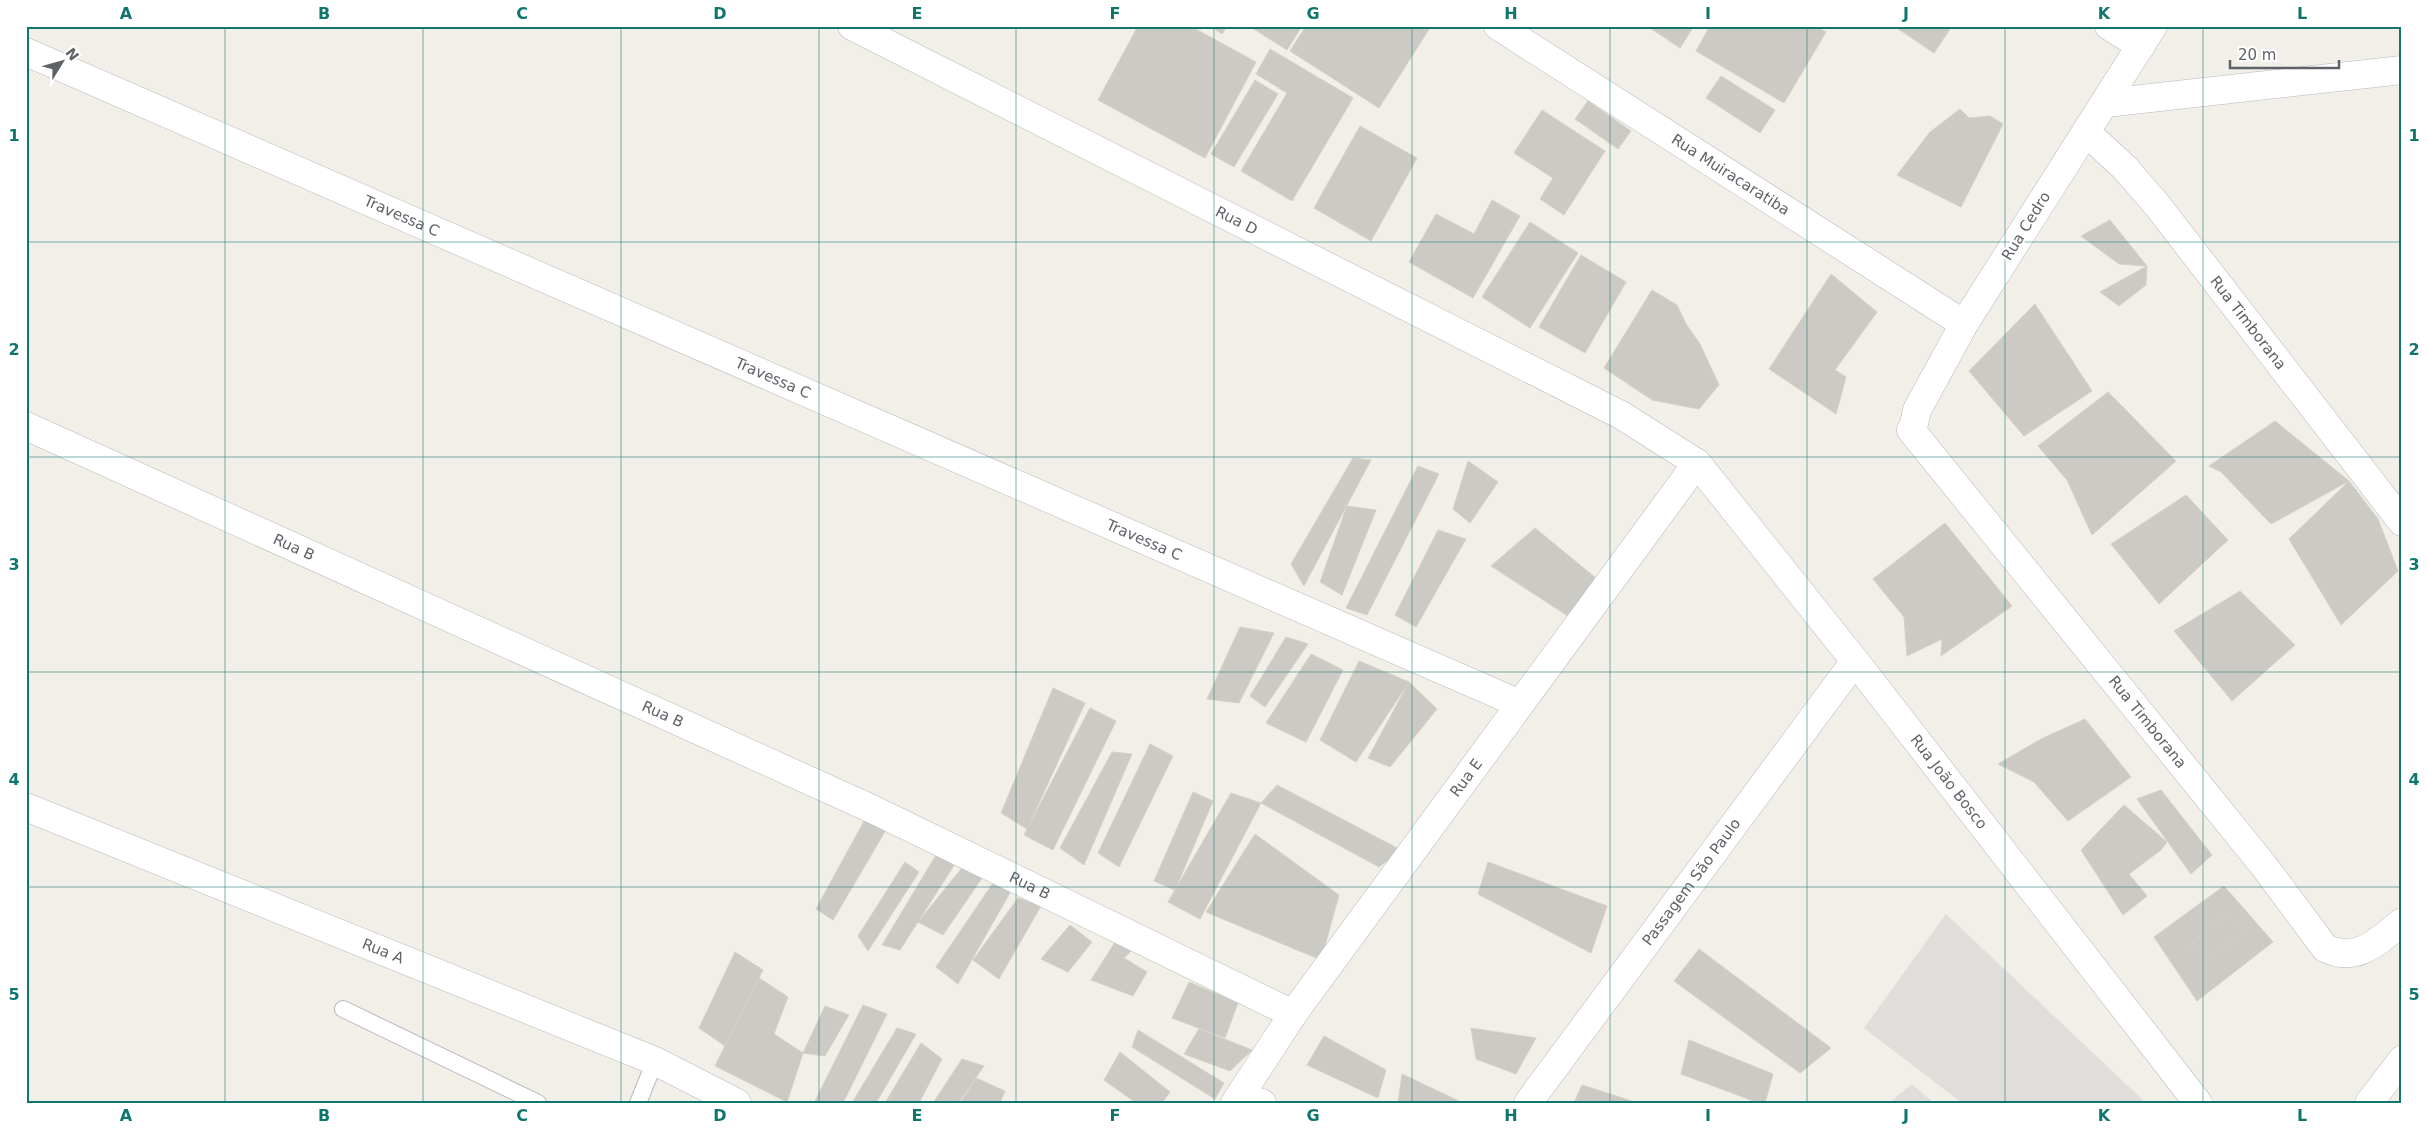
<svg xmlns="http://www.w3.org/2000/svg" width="2428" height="1129" font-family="'DejaVu Sans',sans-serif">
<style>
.industrial{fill:#e0deda}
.building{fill:#cccac5;stroke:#d6d1c6}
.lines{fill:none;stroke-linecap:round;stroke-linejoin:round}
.service-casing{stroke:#b5b8bc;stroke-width:18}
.minor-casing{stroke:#b5b8bc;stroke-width:29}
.tertiary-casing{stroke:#b5b8bc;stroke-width:29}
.service{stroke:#fff;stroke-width:16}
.minor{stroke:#fff;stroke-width:28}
.tertiary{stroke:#fff;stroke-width:28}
.grid{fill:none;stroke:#0f766e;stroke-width:1;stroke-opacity:0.55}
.labels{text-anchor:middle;stroke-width:4.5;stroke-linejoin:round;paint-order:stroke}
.street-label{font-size:15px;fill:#5f6368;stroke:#fff}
.neatline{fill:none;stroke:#0f766e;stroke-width:2}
.grid-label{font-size:16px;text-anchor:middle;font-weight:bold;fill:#0f766e}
</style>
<rect width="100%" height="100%" fill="#f1efe8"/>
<path class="industrial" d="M1946,914L2146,1103H1962L1864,1028Z
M1912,1084L1934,1103H1889Z"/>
<path class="building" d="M1138,26H1190L1256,62L1205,158L1098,100Z
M1210,26H1227L1222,34Z
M1249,26H1302L1287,50Z
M1306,26H1431L1379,108L1290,51Z
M1647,26H1694L1680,48Z
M1710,26H1816L1826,32L1784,103L1696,51Z
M1894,26H1952L1934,53Z
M1270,49L1353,98L1292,201L1241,171L1287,93L1256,74Z
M1721,76L1775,110L1760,133L1706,98Z
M1255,80L1278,94L1234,167L1211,154Z
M1588,101L1631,131L1618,149L1575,119Z
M1960,109L1969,118L1990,116L2003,124L1961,207L1897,175L1930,132Z
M1542,110L1605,151L1564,215L1540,199L1553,178L1514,153Z
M1360,126L1417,158L1371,241L1314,208Z
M1492,200L1520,216L1473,298L1409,262L1436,214L1474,234Z
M2110,220L2147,266L2119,264L2081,236Z
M1530,222L1578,253L1530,328L1482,297Z
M1581,255L1626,282L1585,353L1539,327Z
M2147,266L2146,285L2119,306L2100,292Z
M1831,274L1877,312L1835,370L1846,377L1836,414L1769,369Z
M1652,290L1677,305L1686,324L1700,344L1719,385L1699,409L1652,400L1604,368Z
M2035,304L2092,391L2024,436L1969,371Z
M2108,392L2176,461L2092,535L2067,480L2038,446Z
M2275,421L2349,481L2271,524L2221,472L2209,466Z
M1353,458L1371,460L1304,586L1291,564Z
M1468,461L1498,482L1470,523L1453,509Z
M1418,466L1439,474L1367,615L1346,608Z
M2349,481L2378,519L2398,571L2341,625L2289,539Z
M2186,495L2228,540L2159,604L2111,544Z
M1347,506L1376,510L1342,595L1320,582Z
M1945,523L2012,606L1941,656L1942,639L1907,656L1904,617L1873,579Z
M1535,528L1597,579L1571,618L1491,566Z
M1438,530L1466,539L1416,627L1395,615Z
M2240,591L2295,645L2232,701L2174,631Z
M1240,627L1274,633L1239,703L1207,699Z
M1286,637L1308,644L1265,707L1250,696Z
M1311,654L1343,670L1306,742L1266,723Z
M1359,661L1409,682L1356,762L1320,740Z
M1409,682L1437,709L1390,767L1368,758Z
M1053,688L1085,703L1027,829L1001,813Z
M1090,708L1116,721L1053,850L1024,835Z
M2085,719L2131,777L2068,821L2034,782L1998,764L2041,739Z
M1150,744L1173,756L1119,867L1098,853Z
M1112,752L1132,754L1084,865L1060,848Z
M1277,785L1401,850L1379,867L1261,803Z
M2161,790L2212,855L2191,874L2137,799Z
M1193,792L1213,801L1175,890L1154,881Z
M1231,793L1261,803L1200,919L1168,902Z
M2124,805L2167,842L2161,850L2129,874L2147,896L2123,915L2081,850Z
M869,812L890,823L833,920L816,909Z
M1255,834L1339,895L1321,960L1206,912Z
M939,850L958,859L900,950L882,945Z
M905,862L919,872L868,951L858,936Z
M1488,862L1607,906L1591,953L1478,894Z
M962,868L984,875L943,935L918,922Z
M993,883L1011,891L958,984L936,967Z
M2224,886L2273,942L2197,1001L2154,937Z
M1018,898L1041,906L999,979L973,960Z
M2227,913L2246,931L2209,959L2190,945Z
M1070,925L1092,942L1068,972L1041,959Z
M1121,933L1140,942L1124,958L1147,972L1133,996L1091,980Z
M1699,949L1831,1048L1800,1073L1674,981Z
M735,952L763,970L725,1046L699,1028Z
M759,978L788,997L774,1034L803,1053L787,1102L715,1066Z
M1189,982L1238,1003L1225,1038L1172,1018Z
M863,1005L887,1014L843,1103H814Z
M825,1006L849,1015L825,1056L803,1053Z
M897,1028L916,1034L876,1103H852Z
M1471,1028L1536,1038L1516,1074L1476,1059Z
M1199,1029L1252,1050L1230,1071L1184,1054Z
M1138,1030L1224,1083L1215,1099L1132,1047Z
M1324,1036L1386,1070L1378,1098L1307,1065Z
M1689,1040L1773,1074L1765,1103H1759L1681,1074Z
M921,1043L942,1059L919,1103H885Z
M1120,1052L1170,1092L1162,1103H1136L1104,1080Z
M962,1059L984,1066L958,1103H933Z
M1402,1074L1463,1103H1398Z
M976,1078L1005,1091L1000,1103H960Z
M1582,1085L1638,1103H1574Z"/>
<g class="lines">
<defs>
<path id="service" d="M343,1009L538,1103
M638,1103L655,1061"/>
<g id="minor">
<path id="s1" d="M852,26L1621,415L1697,463L1855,661L2198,1103"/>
<path id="s2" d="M1498,26L1964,324"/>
<path d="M2109,26L2141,46"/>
<path id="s3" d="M2153,26L1964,324L1917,410L1913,428L1911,430L2264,866L2325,948C2357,964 2378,941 2402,922"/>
<path id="s4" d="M26,52L1520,704"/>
<path d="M2106,103L2402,70"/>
<path id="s5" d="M2086,132L2125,168L2157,205L2402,522"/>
<path id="s6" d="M26,426L872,809L1293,1014"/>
<path id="s7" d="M26,807L655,1061L737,1103"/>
<path d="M1240,1096L1262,1103"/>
<path id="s8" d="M1235,1103L1293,1014L1697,463"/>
<path id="s9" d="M1528,1103L1855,661"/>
</g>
<path id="tertiary" d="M2369,1103L2402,1060"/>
</defs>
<use href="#service" class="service-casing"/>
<use href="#minor" class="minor-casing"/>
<use href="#tertiary" class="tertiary-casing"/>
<use href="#service" class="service"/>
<use href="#minor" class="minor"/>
<use href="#tertiary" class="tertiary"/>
</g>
<path class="grid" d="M225,26V1103M423,26V1103M621,26V1103M819,26V1103M1016,26V1103M1214,26V1103M1412,26V1103M1610,26V1103M1807,26V1103M2005,26V1103M2203,26V1103M26,242H2402M26,457H2402M26,672H2402M26,887H2402"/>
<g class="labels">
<g class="street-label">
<text dy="5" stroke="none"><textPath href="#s2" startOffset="276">Rua Muiracaratiba</textPath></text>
<text dy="5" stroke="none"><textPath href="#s4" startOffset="410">Travessa C</textPath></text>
<text dy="5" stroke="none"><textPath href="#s1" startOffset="431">Rua D</textPath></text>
<text transform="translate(2026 226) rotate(-58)" y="5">Rua Cedro</text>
<text dy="5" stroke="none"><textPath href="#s5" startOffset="251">Rua Timborana</textPath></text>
<text dy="5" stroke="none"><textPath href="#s4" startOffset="815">Travessa C</textPath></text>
<text dy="5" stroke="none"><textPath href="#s4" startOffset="1220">Travessa C</textPath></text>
<text dy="5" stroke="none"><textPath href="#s6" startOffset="294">Rua B</textPath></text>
<text dy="5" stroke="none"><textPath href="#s6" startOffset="699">Rua B</textPath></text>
<text dy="5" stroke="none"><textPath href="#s3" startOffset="848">Rua Timborana</textPath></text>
<text dy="5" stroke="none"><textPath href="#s8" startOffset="399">Rua E</textPath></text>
<text dy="5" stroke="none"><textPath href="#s1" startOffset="1358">Rua João Bosco</textPath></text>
<text dy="5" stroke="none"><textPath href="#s9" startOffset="275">Passagem São Paulo</textPath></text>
<text dy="5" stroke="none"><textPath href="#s6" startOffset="1104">Rua B</textPath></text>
<text dy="5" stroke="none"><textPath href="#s7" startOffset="385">Rua A</textPath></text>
</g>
</g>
<rect width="2428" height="1129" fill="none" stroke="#ffffff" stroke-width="55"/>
<g transform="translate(62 62) rotate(53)" stroke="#ffffff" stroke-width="4" paint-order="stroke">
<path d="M0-4L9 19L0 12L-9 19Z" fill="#5f6368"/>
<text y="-8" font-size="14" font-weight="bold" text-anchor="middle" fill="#5f6368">N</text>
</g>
<path d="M2230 60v8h109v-8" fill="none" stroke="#5f6368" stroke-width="2.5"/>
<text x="2238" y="60" font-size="15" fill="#5f6368" stroke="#ffffff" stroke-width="4" paint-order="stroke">20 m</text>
<rect x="28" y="28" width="2372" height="1074" class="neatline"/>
<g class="grid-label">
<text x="126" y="19">A</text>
<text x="324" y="19">B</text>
<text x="522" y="19">C</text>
<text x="720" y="19">D</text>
<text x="917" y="19">E</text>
<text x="1115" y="19">F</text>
<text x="1313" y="19">G</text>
<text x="1511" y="19">H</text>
<text x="1708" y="19">I</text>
<text x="1906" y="19">J</text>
<text x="2104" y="19">K</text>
<text x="2302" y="19">L</text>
<text x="14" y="141">1</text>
<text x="2414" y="141">1</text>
<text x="14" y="355">2</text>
<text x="2414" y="355">2</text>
<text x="14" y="570">3</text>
<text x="2414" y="570">3</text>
<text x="14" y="785">4</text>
<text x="2414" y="785">4</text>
<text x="14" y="1000">5</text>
<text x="2414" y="1000">5</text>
<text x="126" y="1121">A</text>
<text x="324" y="1121">B</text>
<text x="522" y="1121">C</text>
<text x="720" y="1121">D</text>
<text x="917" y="1121">E</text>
<text x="1115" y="1121">F</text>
<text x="1313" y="1121">G</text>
<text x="1511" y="1121">H</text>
<text x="1708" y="1121">I</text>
<text x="1906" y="1121">J</text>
<text x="2104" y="1121">K</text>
<text x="2302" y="1121">L</text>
</g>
</svg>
